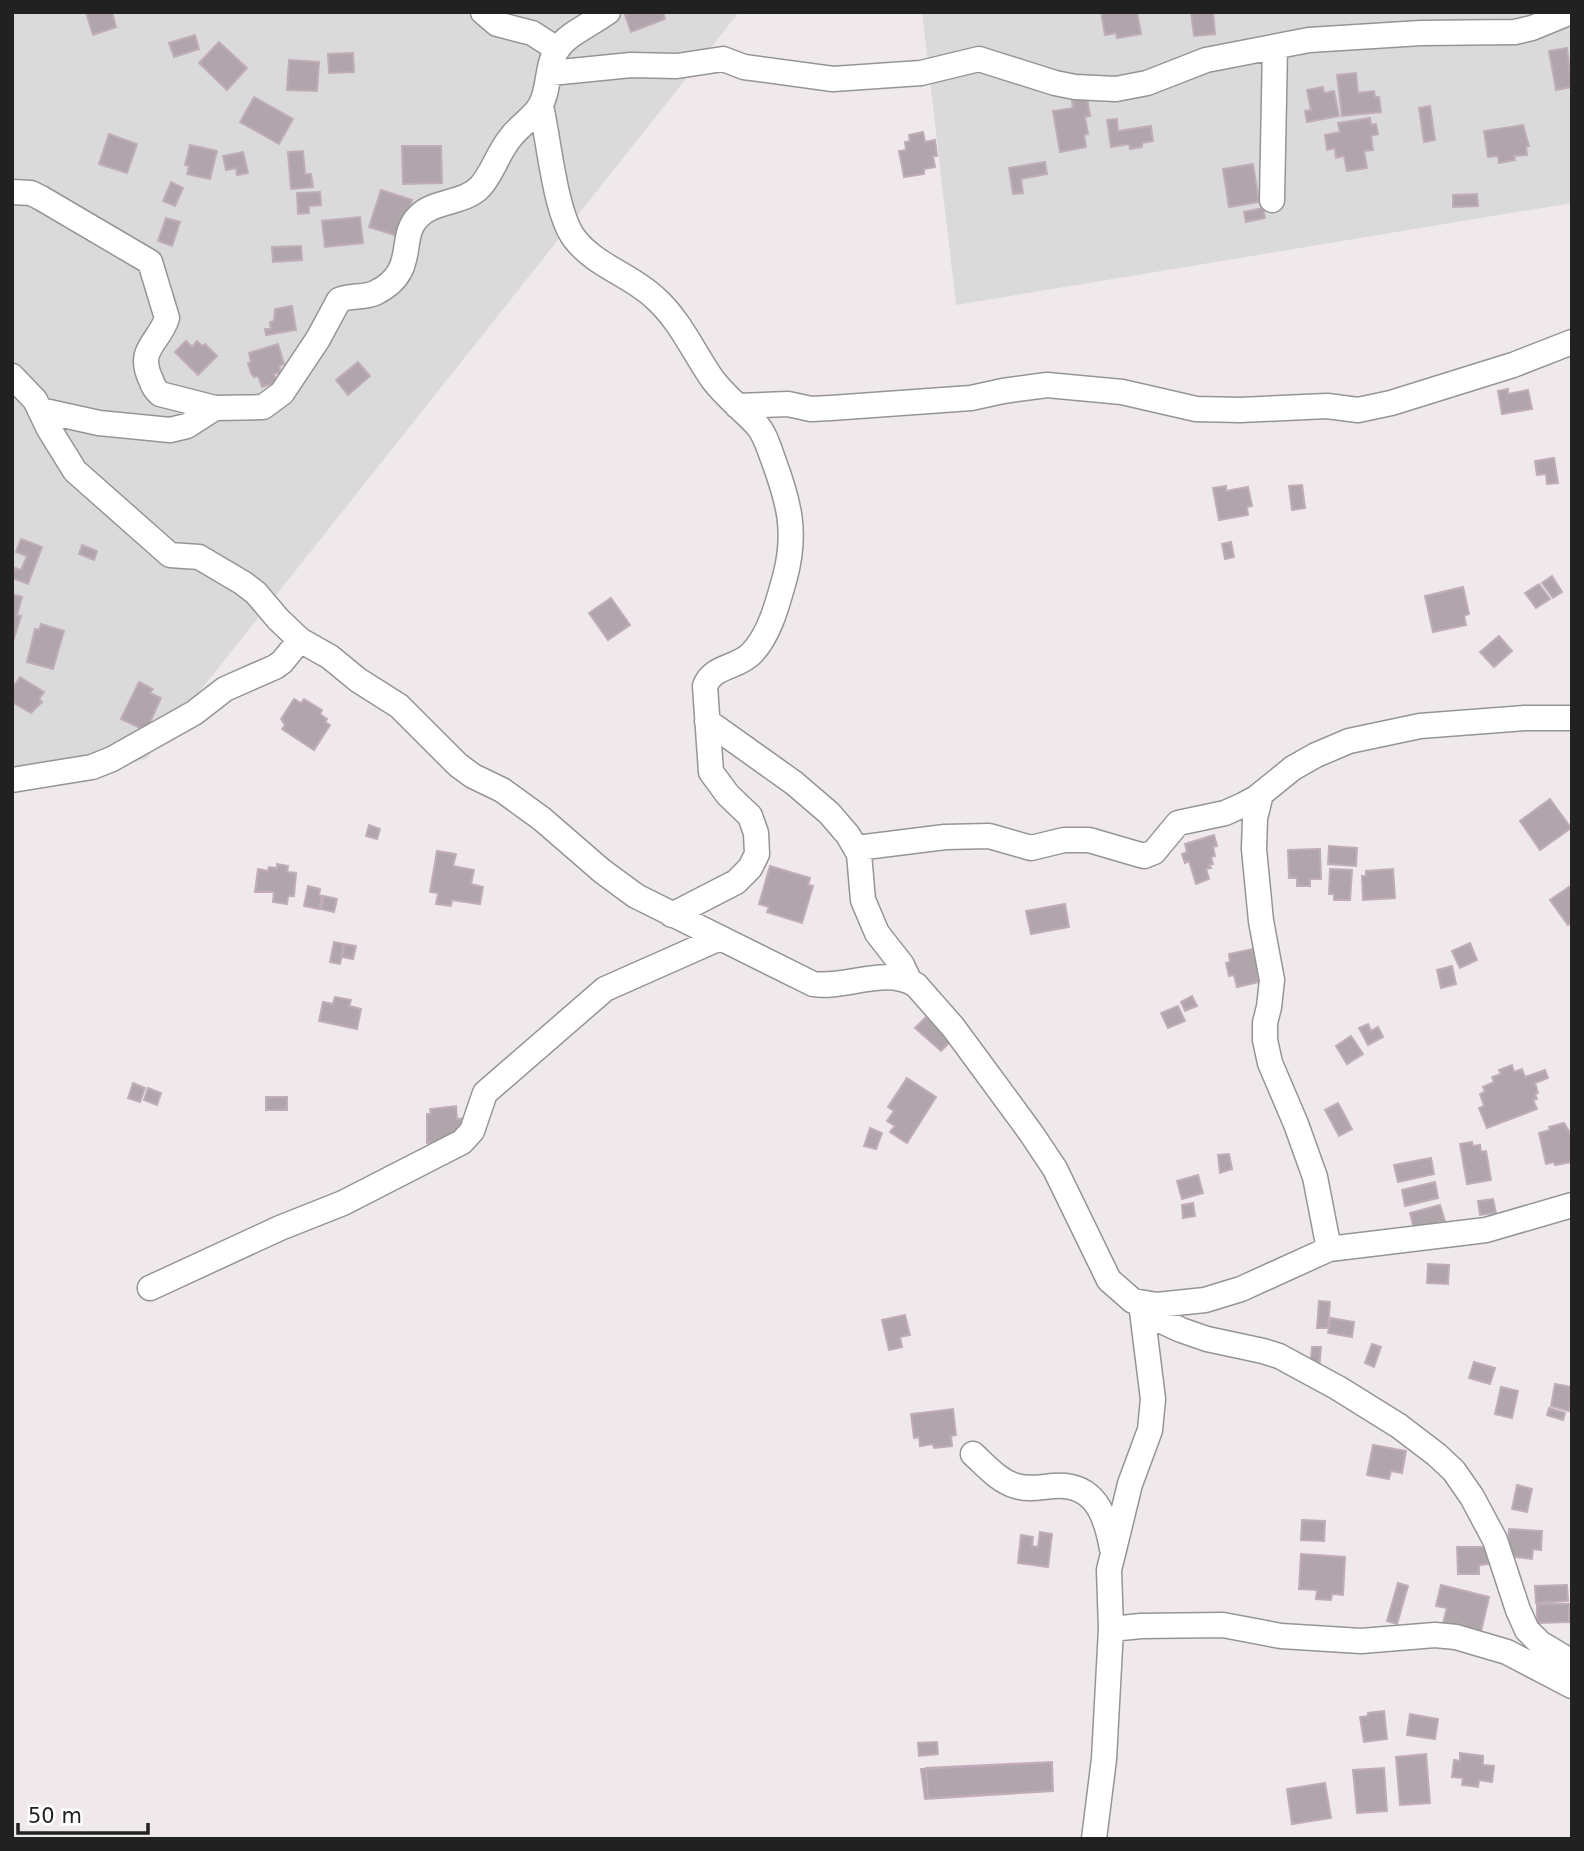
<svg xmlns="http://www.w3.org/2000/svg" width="1584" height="1851" font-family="'DejaVu Sans',sans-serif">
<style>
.residential{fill:#dbdadb}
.building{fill:#afa5ab;stroke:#c1adb9;stroke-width:2}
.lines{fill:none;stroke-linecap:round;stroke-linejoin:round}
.minor-casing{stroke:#959595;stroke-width:27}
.minor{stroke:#fff;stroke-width:24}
</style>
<rect width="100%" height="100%" fill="#f0e9ec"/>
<path class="residential" d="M12,12H739L146,759L12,785Z
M922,12H1572V203L956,305Z"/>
<path class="building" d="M86,12H112L116,27L93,35Z
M634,12H663L665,19L631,32L625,15Z
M1101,12H1137L1141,34L1117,38L1116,33L1105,35Z
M1191,12H1213L1215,34L1194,36Z
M195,35L199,49L174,57L169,43Z
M219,42L247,68L227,90L199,63Z
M1567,48L1572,87L1556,90L1549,51Z
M353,53L354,72L329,73L328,54Z
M289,60L319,62L317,91L287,90Z
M1356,73L1358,93L1374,91L1375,97H1379L1381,112L1342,116L1337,75Z
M1323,87L1324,93L1334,91L1339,116L1307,122L1305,111L1311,110L1307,90Z
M254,97L293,119L279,144L240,122Z
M1087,98L1090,116L1085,117L1088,134L1084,135L1086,147L1060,152L1053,111L1073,108L1072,101Z
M1430,106L1435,140L1424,142L1419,108Z
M1370,118L1371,125L1376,124L1378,134L1371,136L1373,150L1364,151L1367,168L1347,171L1344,156L1336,158L1335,148L1327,150L1325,135L1340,132L1338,123Z
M1117,119L1118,131L1151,126L1153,141L1142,143V147L1130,149L1129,144L1111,147L1107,120Z
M1523,125L1529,146L1526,147L1527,155L1514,156L1515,160L1499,163L1498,156L1488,157L1484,131Z
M923,132L925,142L935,140L937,156H933L935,167L924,169V174L904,177L899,151L906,150L905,142L910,141L909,135Z
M109,134L137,144L127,173L99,164Z
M190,145L217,151L210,179L187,174L189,166L185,165Z
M402,146H441L442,183L403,184Z
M303,151L305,174H311L313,187L291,189L288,152Z
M243,152L248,173L237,175L236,168L226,170L223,156Z
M1045,162L1047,174L1021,179L1023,193L1013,194L1009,168Z
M1253,164L1259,202L1229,207L1223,169Z
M171,182L183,188L175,206L163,201Z
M381,190L412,200L401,237L369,227Z
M320,192L321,205L309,206V213L298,214L297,193Z
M1477,194L1478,206L1453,207V195Z
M1263,208L1265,218L1246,222L1244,212Z
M360,217L363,243L325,247L322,221Z
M166,218L180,222L172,246L158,241Z
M301,246L302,260L273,262L272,247Z
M292,306L296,330L266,335L265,329H271L270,322L274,321L275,309Z
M186,341L192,347L197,341L202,346L205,344L217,356L198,375L175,352Z
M278,344L284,364L279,366L281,372L274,374L277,382L262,387L258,376L254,377L251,373L248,363L251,362L249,353Z
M358,362L370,376L348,395L336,380Z
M1508,389V394L1528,390L1532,409L1502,414L1498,391Z
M1554,458L1558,483L1547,484L1546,474L1537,475L1535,461Z
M1302,485L1305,508L1292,510L1289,486Z
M1226,486V491L1248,487L1252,506L1247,507L1248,515L1219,520L1213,488Z
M21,539L42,547L28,584L12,578L15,568L21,570L27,556L16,552Z
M1231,542L1234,557L1225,559L1222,544Z
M82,545L97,551L94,560L79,554Z
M1552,576L1562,592L1553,598L1542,583Z
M1539,584L1550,599L1536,608L1525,593Z
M1463,587L1469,614L1464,616L1466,625L1433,632L1425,596Z
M12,594L22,597L17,615L21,616L13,642Z
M611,598L630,625L608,640L589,613Z
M41,624L64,631L53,669L27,662L35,629L39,630Z
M1499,636L1512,651L1494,667L1480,652Z
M20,677L44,692L39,699L42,702L31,713L12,702V689Z
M139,682L153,689L150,693L161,698L146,731L121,719Z
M294,699L301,703L304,699L322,710L320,714L327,719L325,722L330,725L314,750L282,729L285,725L281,719Z
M1550,799L1571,828L1540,850L1520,821Z
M369,825L380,829L377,839L366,836Z
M1214,835L1217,846L1213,847L1215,856L1211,857L1213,864L1209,865L1211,868L1206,869L1209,879L1196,884L1189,861L1185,863L1182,854L1187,852L1185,844Z
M1329,846L1357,848L1356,866L1328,864Z
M1320,849L1321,879H1310V886H1297V878H1289L1288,850Z
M437,851L456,854L453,866L474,870L471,884L483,887L480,904L452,900L451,906L436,904L438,893L430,892Z
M277,864L288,866L287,872L296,873L294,896H288L287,904L273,902L274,892H255L258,869L268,871L269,867L277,868Z
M770,866L810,878L808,885L813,886L802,923L767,912L769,907L759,904Z
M1330,869L1352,870L1350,900H1334V894H1329Z
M1393,869L1395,898L1363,900L1362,876H1366V871Z
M1572,885V922L1568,925L1550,900Z
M308,886L320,889L319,895L322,896L319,909L304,906Z
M324,896L337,899L334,912L321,909Z
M1065,904L1069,927L1031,934L1026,911Z
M334,942L344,944L340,964L330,962Z
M1470,943L1477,960L1460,968L1452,951Z
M344,944L356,946L353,959L342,957Z
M1258,948L1264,974L1258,975L1259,982L1237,987L1234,975L1229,976L1226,963L1230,962L1229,954Z
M1452,966L1456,984L1441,988L1437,970Z
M1192,996L1197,1006L1185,1011L1181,1002Z
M335,997L351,1000L349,1006L361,1009L357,1029L319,1021L323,1002L333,1004Z
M1178,1006L1185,1021L1168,1028L1161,1013Z
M926,1017L952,1040L941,1051L915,1028Z
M1368,1024L1371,1031L1378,1027L1383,1037L1368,1045L1359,1028Z
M1351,1036L1363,1054L1347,1064L1336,1046Z
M1512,1065L1514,1072L1522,1069L1525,1077L1545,1070L1548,1078L1535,1083L1538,1093L1535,1094L1537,1099L1533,1100L1537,1109L1487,1128L1479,1108L1484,1106L1480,1094L1485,1092L1483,1087L1494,1082L1492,1077L1501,1074L1499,1070Z
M907,1078L936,1097L907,1143L890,1132L895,1126L887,1121L894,1111L888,1107Z
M133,1083L145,1088L140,1102L128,1098Z
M148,1088L161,1093L157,1105L144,1100Z
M266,1097H287V1110H266Z
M1338,1103L1352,1129L1339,1136L1325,1110Z
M456,1106L457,1119L468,1118L464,1138L427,1143V1114H431L430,1109Z
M1564,1123L1572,1136V1162L1555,1165L1554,1162L1546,1164L1539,1133L1550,1130L1549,1127Z
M870,1128L882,1133L876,1149L864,1146Z
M1472,1142L1473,1146L1480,1145L1481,1152L1486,1151L1491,1180L1467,1184L1460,1144Z
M1229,1154L1232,1169L1220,1173L1218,1155Z
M1431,1158L1434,1174L1398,1182L1394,1165Z
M1198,1175L1203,1193L1182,1199L1177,1181Z
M1435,1182L1438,1198L1405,1206L1402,1190Z
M1493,1199L1496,1213L1480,1215L1478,1201Z
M1193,1203L1195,1216L1183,1218L1182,1205Z
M1440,1205L1445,1221L1414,1229L1410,1213Z
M1428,1264L1449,1265L1448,1284L1427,1283Z
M1319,1301L1330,1302L1328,1328H1317Z
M905,1315L910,1335L900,1337L902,1347L889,1350L882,1320Z
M1331,1318L1354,1322L1352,1337L1328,1333Z
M1372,1344L1381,1347L1374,1367L1365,1363Z
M1312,1347H1321L1319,1370L1310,1369Z
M1474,1362L1495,1368L1490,1384L1469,1378Z
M1555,1384L1572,1387L1569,1411L1551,1406Z
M1501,1387L1518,1391L1512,1418L1495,1414Z
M1549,1408L1565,1413L1563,1420L1547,1415Z
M953,1409L956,1435L951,1436L952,1446L934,1448L933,1444L920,1446L919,1437L914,1438L911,1414Z
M1373,1445L1406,1451L1402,1473L1391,1471L1389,1479L1367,1475Z
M1517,1485L1532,1489L1527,1512L1512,1509Z
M1302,1520L1325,1521L1324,1541L1301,1540Z
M1509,1529L1542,1531L1541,1550L1533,1549L1532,1559L1507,1556Z
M1040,1532L1052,1534L1048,1567L1018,1563L1021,1535L1033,1537L1032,1546L1038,1547Z
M1457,1547H1487L1488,1564L1479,1565V1574H1458Z
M1301,1554L1345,1557L1343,1595L1332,1594L1331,1600L1316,1599L1317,1590L1299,1589Z
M1398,1583L1408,1586L1397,1624L1387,1621Z
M1441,1585L1489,1597L1480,1636L1442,1627L1447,1608L1436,1606Z
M1567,1585L1568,1601L1536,1603L1535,1586Z
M1537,1604H1569V1622L1537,1623Z
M1384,1711L1387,1739L1364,1742L1360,1717L1368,1716V1713Z
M1410,1714L1438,1719L1435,1739L1407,1735Z
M937,1742L938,1754L919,1756L918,1743Z
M1460,1753L1483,1756V1765L1494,1766L1492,1782L1479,1780L1478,1787L1462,1785L1463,1778L1452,1777L1454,1760L1460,1761Z
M1426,1754L1430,1803L1400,1805L1396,1757Z
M1052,1762L1053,1791L925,1799L921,1769Z
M1052,1762L1053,1791L928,1798L926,1768Z
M1384,1768L1387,1811L1357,1813L1353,1770Z
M1325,1783L1331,1818L1292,1824L1287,1789Z"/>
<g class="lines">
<defs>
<path id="minor" d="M483,12L497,24L532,33L557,49
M551,73L631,65L677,66L723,59L744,67L833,79L921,73L979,59L1055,83L1075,87L1116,89L1147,83L1206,60L1309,40L1421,33L1515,32L1532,28L1571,12
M541,106C549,141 555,212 574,238C595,266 631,275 655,298C680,320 694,353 713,380C726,397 743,410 757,425C765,434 769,448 773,459C789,502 797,532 785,577C778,602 770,635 751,654C737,668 712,666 705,686L711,772L728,795L750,816L756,833L757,854L750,868L736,882L672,915
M12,192L31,193L41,198L150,262L167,318C159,343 136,349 151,380C153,386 155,390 160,394L215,408
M1272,200L1275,47
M12,376L35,400L49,429L75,471L170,555L199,557L243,583L256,593L278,619L300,640L330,657L358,680L399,706L458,765L473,776L502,790L542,819L602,871L636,896L813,984C845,989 886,966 916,985L953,1027L1031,1133L1055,1169L1109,1280L1133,1301L1157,1305L1205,1300L1241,1289L1329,1249L1486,1230L1572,1205
M737,406L788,404L811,409L831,408L971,398L1003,391L1047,385L1122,392L1196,409L1240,410L1327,406L1358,410L1391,403L1513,365L1572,342
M40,410L99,423L170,430L187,426L215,408L263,407L282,393L318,339L339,300C350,295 364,298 375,293C419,272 397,238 418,217C433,200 464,204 480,187C493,173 498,152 511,137C519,126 533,118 540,106C550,90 546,65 557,50C568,33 592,24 608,12
M707,721L794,783L829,813L848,835L859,854L863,900L877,933L902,965L909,980
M12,780L92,767L112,759L194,713L225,689L275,667L282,662L300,640
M1261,794L1255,818L1254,849L1261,921L1272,980L1269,1007L1265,1023V1040L1270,1063L1296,1124L1315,1177L1329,1249
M857,848L945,837L989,836L1031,848L1064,840H1089L1144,856L1154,852L1178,823L1225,813L1243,805L1256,798L1293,768L1316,755L1349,741L1420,726L1525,718H1572
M150,1288L280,1228L343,1203L462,1142L472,1131L485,1093L605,989L720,938
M1142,1312L1181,1330L1207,1339L1263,1351L1279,1356L1338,1388L1399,1426L1437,1455L1454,1471L1472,1497L1495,1540L1518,1610L1527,1630L1540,1643L1572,1662
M973,1454C986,1466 999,1481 1016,1486C1029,1490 1041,1487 1054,1486C1095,1483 1106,1515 1112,1549
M1111,1629L1141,1626L1223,1625L1281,1636L1361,1641L1435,1635L1456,1637L1507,1652L1572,1686
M1094,1839L1104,1759L1111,1629L1109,1570L1130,1484L1150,1430L1153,1399L1141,1303"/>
</defs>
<use href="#minor" class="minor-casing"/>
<use href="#minor" class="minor"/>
</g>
<rect width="1584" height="1851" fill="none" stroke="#212121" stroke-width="28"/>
<path d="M18 1823v10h130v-10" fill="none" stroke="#212121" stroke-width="3.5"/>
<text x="28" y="1823" font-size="21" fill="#212121" stroke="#ffffff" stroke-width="5" paint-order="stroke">50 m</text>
</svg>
